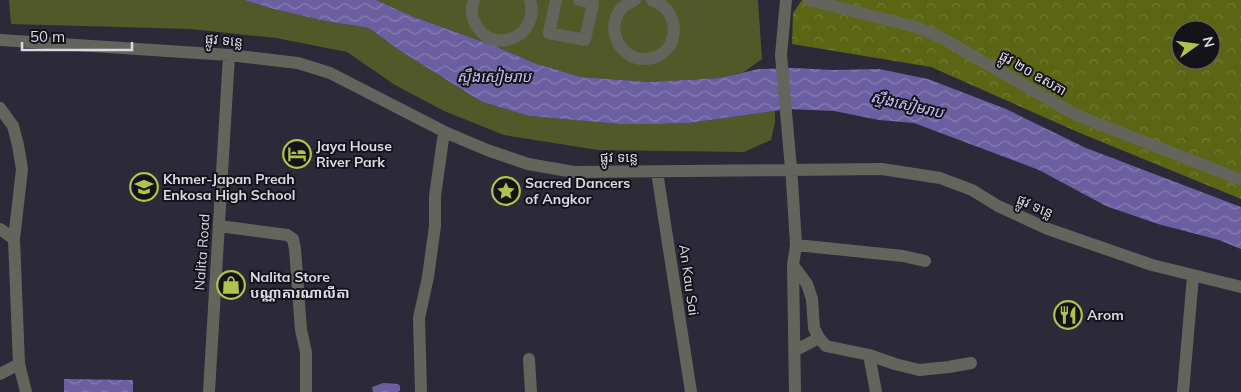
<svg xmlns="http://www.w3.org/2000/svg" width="1241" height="392" font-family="Mulish,'Noto Sans Khmer',sans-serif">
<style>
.green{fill:#525928}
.forest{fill:url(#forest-crowns);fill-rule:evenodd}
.water{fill:url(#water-waves)}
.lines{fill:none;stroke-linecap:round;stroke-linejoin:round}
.minor{stroke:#63655d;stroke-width:12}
.labels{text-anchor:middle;stroke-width:4;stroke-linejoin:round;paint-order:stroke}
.street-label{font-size:14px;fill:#dbd9e4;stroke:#14131a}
.poi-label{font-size:14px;font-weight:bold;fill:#dbd9e4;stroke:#14131a;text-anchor:start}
.water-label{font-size:15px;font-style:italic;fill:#c7bef7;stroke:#14131a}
</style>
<defs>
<pattern id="forest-crowns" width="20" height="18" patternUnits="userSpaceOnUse" patternTransform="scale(1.25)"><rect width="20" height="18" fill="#5c6513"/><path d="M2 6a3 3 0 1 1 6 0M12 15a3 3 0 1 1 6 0" fill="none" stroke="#737a35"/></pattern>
<pattern id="water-waves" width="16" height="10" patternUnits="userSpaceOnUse" patternTransform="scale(1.25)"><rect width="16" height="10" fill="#6c5fa1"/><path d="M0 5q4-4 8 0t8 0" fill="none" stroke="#877db2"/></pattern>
</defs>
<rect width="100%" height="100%" fill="#2c2939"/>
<path class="green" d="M9,0H244L273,9L325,21L369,28L399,50L482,102L529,116L619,124H659L689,123L775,111V122L771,140L744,152L598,150L504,135L444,111L395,85L347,52L276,38L191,29L11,24Z
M376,0H758L762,59L744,72L719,78L649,82L581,77L537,64L497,47L414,17Z"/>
<path class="forest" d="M802,0H1241V199L1080,133L931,67L792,44L793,13ZM1181,30H1211V60H1181Z"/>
<path class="water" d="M244,0H376L414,17L497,47L537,64L581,77L649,82L719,78L759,69L793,68L833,70L879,69L928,79L1006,109L1086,148L1241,207V249L1219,240L1158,224L1106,206L1039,170L914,123L879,120L834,111L788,109L689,123L659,124H619L529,116L482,102L399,50L369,28L325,21L273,9Z
M64,379L133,380V392H64Z
M383,383L398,384L400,386V391L397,392H373L372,387Z"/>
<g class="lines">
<path class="minor" d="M474,0C471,8 471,16 475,23C491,57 541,37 530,0
M556,0L549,33L585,40L593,3L579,0
M635,0C631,2 626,4 622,8C604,27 620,61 646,59C680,57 684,11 652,0
M786,0L781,55L792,180L796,245L793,265L795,392
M809,0L916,27L940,37L1076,115L1241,180
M0,40L229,55L298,63L330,73L447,133L487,150L528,164L574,172L882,169L940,178L972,190L998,206L1048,229L1152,265L1241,287
M0,108L13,126L18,145L22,169L14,239
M657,172L691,392
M219,226L287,235L293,239L295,249L301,330L306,352V392
M0,229L14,239L19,364L26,392
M796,245L903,256L925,261
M793,265L807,284L812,299L814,328L819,338L826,346L869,355L895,364L919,370L949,367L971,363
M794,351L819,338
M869,355L876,392
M529,359L531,392
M0,374L19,364
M209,392L229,55
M421,392L419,318L428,277L435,226V196L443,139L447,133
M1183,392L1193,276"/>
</g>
<defs>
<symbol id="hotel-ring" viewBox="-11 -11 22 22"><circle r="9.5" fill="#14131a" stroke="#b2c34c" stroke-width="1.5"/><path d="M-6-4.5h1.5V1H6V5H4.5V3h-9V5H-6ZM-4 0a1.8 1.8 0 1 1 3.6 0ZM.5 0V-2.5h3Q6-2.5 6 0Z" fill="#b2c34c"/></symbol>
<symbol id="school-ring" viewBox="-11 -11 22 22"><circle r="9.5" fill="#14131a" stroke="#b2c34c" stroke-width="1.5"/><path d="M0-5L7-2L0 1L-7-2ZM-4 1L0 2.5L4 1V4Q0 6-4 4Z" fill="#b2c34c"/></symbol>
<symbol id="sight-ring" viewBox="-11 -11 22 22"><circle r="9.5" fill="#14131a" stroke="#b2c34c" stroke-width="1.5"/><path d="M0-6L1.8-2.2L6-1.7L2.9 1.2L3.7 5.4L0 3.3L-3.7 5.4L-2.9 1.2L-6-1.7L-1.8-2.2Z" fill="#b2c34c"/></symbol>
<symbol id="shop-ring" viewBox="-11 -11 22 22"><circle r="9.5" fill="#14131a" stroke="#b2c34c" stroke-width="1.5"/><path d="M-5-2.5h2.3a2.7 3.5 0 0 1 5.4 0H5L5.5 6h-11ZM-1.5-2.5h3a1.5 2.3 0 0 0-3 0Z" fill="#b2c34c"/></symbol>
<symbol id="restaurant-ring" viewBox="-11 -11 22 22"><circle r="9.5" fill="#14131a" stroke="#b2c34c" stroke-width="1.5"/><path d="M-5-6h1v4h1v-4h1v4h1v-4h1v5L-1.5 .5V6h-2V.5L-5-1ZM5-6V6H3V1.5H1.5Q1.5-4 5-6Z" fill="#b2c34c"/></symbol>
</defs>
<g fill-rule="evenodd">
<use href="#hotel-ring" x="281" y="138" width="32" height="32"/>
<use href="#school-ring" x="128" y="171" width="32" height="32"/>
<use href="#sight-ring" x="490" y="175" width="32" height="32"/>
<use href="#shop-ring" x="215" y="269" width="32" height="32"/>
<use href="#restaurant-ring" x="1052" y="299" width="32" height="32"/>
</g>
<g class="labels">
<g class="street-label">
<text transform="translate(224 40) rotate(5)" y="5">ផ្លូវ ទន្លេ</text>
<text transform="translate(1033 73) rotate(30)" y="5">ផ្លូវ ២០ ឧសភា</text>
<text x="619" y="162">ផ្លូវ ទន្លេ</text>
<text transform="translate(1035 206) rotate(24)" y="5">ផ្លូវ ទន្លេ</text>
<text transform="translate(202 252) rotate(-86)" y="5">Nalita Road</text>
<text transform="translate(689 280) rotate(82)" y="5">An Kau Sai</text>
</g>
<g class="poi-label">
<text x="316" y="151">Jaya House<tspan x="316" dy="16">River Park</tspan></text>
<text x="163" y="184">Khmer-Japan Preah<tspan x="163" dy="16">Enkosa High School</tspan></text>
<text x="525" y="188">Sacred Dancers<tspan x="525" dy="16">of Angkor</tspan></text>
<text x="250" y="282">Nalita Store<tspan x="250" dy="16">បណ្ណាគារណាលីតា</tspan></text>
<text x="1087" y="320">Arom</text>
</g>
<g class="water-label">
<text x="494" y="82">ស្ទឹងសៀមរាប</text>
<text transform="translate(907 105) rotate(13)" y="5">ស្ទឹងសៀមរាប</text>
</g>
</g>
<g transform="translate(1196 45) rotate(76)"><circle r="24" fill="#14131a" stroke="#64626b"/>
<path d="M0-4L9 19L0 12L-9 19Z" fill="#b2c34c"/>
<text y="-8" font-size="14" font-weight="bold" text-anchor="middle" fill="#dbd9e4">N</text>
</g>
<path d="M22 42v8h110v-8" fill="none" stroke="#dbd9e4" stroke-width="2.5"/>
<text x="30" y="42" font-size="15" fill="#dbd9e4" stroke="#14131a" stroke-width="4" paint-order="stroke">50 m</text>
</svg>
